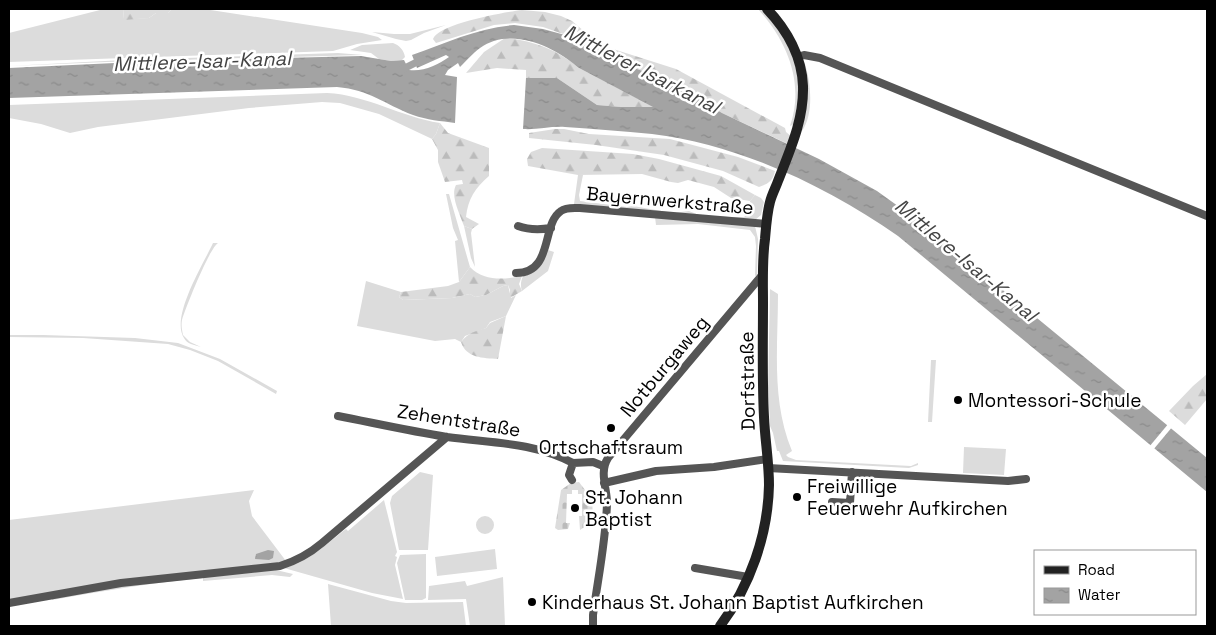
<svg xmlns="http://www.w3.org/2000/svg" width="1216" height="635" font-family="'Space Grotesk',sans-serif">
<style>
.grass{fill:#dcdcdc}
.forest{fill:url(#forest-firs)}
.cemetery{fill:url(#cemetery-stones)}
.water{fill:url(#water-ripples)}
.pier{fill:#fff}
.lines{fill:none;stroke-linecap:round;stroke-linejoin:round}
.canal{stroke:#a3a3a3;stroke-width:7}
.street{stroke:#555;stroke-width:8}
.secondary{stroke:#222;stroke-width:10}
.poi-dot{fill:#000;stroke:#fff;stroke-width:2}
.labels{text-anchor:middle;stroke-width:5;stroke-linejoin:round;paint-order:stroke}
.street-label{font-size:19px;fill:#000;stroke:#fff}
.poi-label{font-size:19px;fill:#000;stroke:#fff;text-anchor:start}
.water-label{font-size:20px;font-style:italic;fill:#444;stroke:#fff}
</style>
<defs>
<pattern id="forest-firs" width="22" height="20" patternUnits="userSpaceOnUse" patternTransform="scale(1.25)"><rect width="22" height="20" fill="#dcdcdc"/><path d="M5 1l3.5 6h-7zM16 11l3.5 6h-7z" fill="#bbb"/></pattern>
<pattern id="cemetery-stones" width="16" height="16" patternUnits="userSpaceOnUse" patternTransform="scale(1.25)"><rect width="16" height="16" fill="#dcdcdc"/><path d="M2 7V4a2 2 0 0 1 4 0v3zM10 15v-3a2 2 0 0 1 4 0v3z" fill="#bbb"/></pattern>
<pattern id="water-ripples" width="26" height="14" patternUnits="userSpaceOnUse" patternTransform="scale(1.25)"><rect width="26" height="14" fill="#a3a3a3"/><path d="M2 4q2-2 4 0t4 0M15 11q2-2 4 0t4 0" fill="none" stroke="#8b8b8b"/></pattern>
</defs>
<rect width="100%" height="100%" fill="#fff"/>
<path class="grass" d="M104,9H123L124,19L149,18L156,13H168L172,9H204L362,33L378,37L382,40L357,44L333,51L9,62V33Z
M758,9H763C782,33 801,61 799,93C798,103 796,114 794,124L790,126C805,83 787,41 758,9Z
M446,25L424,33L411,40L406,41L396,39L372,32L394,34H410Z
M393,43C399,45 404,50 405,57L402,60L391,61L379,59L371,53L350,50L362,45Z
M338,53L363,55L107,62L9,66L124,60Z
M805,64C811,83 814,114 802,131Z
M327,93C367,95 401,117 440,123L436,134L432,139L430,138L379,114L340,103L322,102L249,108L98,127L70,133L41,124L9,118V105Z
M578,175H583L579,195L580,201L627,207L633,206L673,213L689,211L699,215L730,217H744L751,211L750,201L755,195L761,198L764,202L761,215L755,220L574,204Z
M446,194H449L470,267L459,282L455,241L458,240L453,228Z
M655,217L755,226L758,239L757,275L755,276L756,246L755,237L750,230L698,224L656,225Z
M464,226L472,229L471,233L475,267L471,258Z
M213,243H218C209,249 186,307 182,320C181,326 182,330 183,335L190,342L201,347C194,345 187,344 184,338C170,317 204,263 213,243Z
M548,250L554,252L548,271L522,291C516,274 537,261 548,250Z
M366,281L401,292L399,297L403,300L452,298L470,294L475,297L486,295L503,286L508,285L511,298L516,295L506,316L490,322L486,328L465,336L461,342L455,339L435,341L357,326Z
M770,289L778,294C778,347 771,400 792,451L786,455L788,457L796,460L911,466L918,463V465L909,468L783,461L779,451H777L773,433L770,426L768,388Z
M9,335H43L135,338L178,343L220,359L277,391L276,394L218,361L190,350L168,344L83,338L9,337Z
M931,360H936L932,422H928Z
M964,447L1006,449L1004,475L963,473Z
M420,472L433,475L428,550H399L390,503L392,496Z
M254,490L249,501L252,516L286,561L276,564L9,600V520Z
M384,500L397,552L395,556L397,557L395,565L403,599L372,593L284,568C309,562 326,544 346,529L348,531Z
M476 525a9 9 0 1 1 18 0a9 9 0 1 1-18 0Z
M495,549L497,569L437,576L435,557Z
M426,554V598L422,600H405L397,563L400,555Z
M276,570L293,574L290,577L272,575L203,581V578C151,583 102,591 52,600V598L125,585Z
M503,577L505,626H470L466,599L428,600L429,586L465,581L467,586Z
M328,584L391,601L406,603L463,602L466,626H331Z"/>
<path class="forest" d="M123,9H172L168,13H156L149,18L124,20Z
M522,10L545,12L561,16L572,21L591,37L610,48L676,69L785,128L786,132L791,136L788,144L722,113L682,89L651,74L623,64L566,35L543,27L515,23L494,25L436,43L433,39C438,24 505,12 522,10Z
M505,38C532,40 558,50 579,68L654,107H621L597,105L557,78H526V70L497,68L466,73L484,52Z
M440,123L448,133L489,148V176C475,188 468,199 466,217L479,224L472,229L464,226C460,214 450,196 456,185L463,184L462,180L445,182L438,162V150L432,139L436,134Z
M555,129H564L589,134L670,139L738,157L775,171C773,181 768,184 759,187L723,171L664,155L596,145L529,138V133Z
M542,148L633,154L659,159L721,176L755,195L750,201L731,198L714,187L688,180L678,183L671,182L642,174L578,175L528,166L527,159L531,152Z
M470,267C483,281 504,280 522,276L519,284L522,291L510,298V290L508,285L503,286L486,295L475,297L470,294L452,298L403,300L399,297L401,292L448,286L459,282Z
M506,316L498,359C483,358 466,358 461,342C468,333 475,331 486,328L490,323Z
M1207,374V399L1185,425L1169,411L1193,386Z"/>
<path class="cemetery" d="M579,482L585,490L589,491C593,502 594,512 590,523L580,530L579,516H582V494H578V490H572V494H567L566,523H570L568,529L558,530L555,528L561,490L571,483Z"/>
<path class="water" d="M514,25L543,29L565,35L597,50L623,64L651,74L682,89L722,113L819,159L877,191L923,224L1207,458V492L898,236C826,186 740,145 652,134C623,131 594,129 565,127C551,126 537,130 523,129L526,78H557L597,105L621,107H653L579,68C554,46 510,26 480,48C473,53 466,61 460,67L458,63L448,70L445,75L457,77L455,123C441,121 427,120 413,115C384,104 370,90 337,87L9,98V68L136,62L361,56L391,61L404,60L409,70C423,72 438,65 449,57L446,55L417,68L412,55C445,43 478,28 514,25Z
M268,550L274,551L273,558L269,560L255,559L256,554Z"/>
<path class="pier" d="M1169,423L1173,426L1153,450L1149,447Z"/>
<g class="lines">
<path class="canal" d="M401,70L423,59"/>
<path class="street" d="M797,57L804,55L820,58L1207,216
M518,226C529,230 539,230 551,228
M516,273C554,273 541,224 561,211C566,207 574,208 580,208L767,224
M338,416C374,423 410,431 447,437C490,443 534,442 573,463
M768,468L1008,481L1026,479
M572,480L569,475L573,463L593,462L603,466
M604,483L656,471L714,467L767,459
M832,502L850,503L852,472
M695,568L748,577
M9,603L121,583L280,566C296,561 309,554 322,543L447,437
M593,626V615C598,578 606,540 607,503C607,488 599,472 608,458L763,274"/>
<path class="secondary" d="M720,626C750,586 768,535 769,485C769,462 765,440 764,417C762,379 763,341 763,303C763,282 762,260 765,239C766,227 767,213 770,202C772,194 776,187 778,181C790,150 804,120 803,86C802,57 787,30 767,9"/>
</g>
<g class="poi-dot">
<circle cx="958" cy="400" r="5"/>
<circle cx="611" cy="428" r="5"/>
<circle cx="797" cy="497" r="5"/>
<circle cx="575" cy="508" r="5"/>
<circle cx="532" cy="602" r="5"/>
</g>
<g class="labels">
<g class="street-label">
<text transform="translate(670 200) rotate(5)" y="7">Bayernwerkstraße</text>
<text transform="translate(664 366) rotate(-50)" y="7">Notburgaweg</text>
<text transform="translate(747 381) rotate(-91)" y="7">Dorfstraße</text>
<text transform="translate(459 420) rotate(9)" y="7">Zehentstraße</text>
</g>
<g class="poi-label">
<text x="968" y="407">Montessori-Schule</text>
<text x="611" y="454" text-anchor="middle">Ortschaftsraum</text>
<text x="807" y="493">Freiwillige<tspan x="807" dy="22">Feuerwehr Aufkirchen</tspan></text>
<text x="585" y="504">St. Johann<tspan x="585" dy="22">Baptist</tspan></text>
<text x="542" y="609">Kinderhaus St. Johann Baptist Aufkirchen</text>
</g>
<g class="water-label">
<text transform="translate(202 61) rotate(-2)" y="7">Mittlere-Isar-Kanal</text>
<text transform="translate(642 69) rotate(27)" y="7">Mittlerer Isarkanal</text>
<text transform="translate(966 260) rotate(40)" y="7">Mittlere-Isar-Kanal</text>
</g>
</g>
<rect width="1216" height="635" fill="none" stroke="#000000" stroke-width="20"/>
<rect x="1034" y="550" width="162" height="65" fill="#ffffff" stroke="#999999"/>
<rect x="1044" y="566" width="25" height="8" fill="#222222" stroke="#999999"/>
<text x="1078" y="575" font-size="15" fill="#000000">Road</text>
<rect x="1044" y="588" width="25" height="15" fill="url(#water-ripples)" stroke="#999999"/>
<text x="1078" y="600" font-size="15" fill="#000000">Water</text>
</svg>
